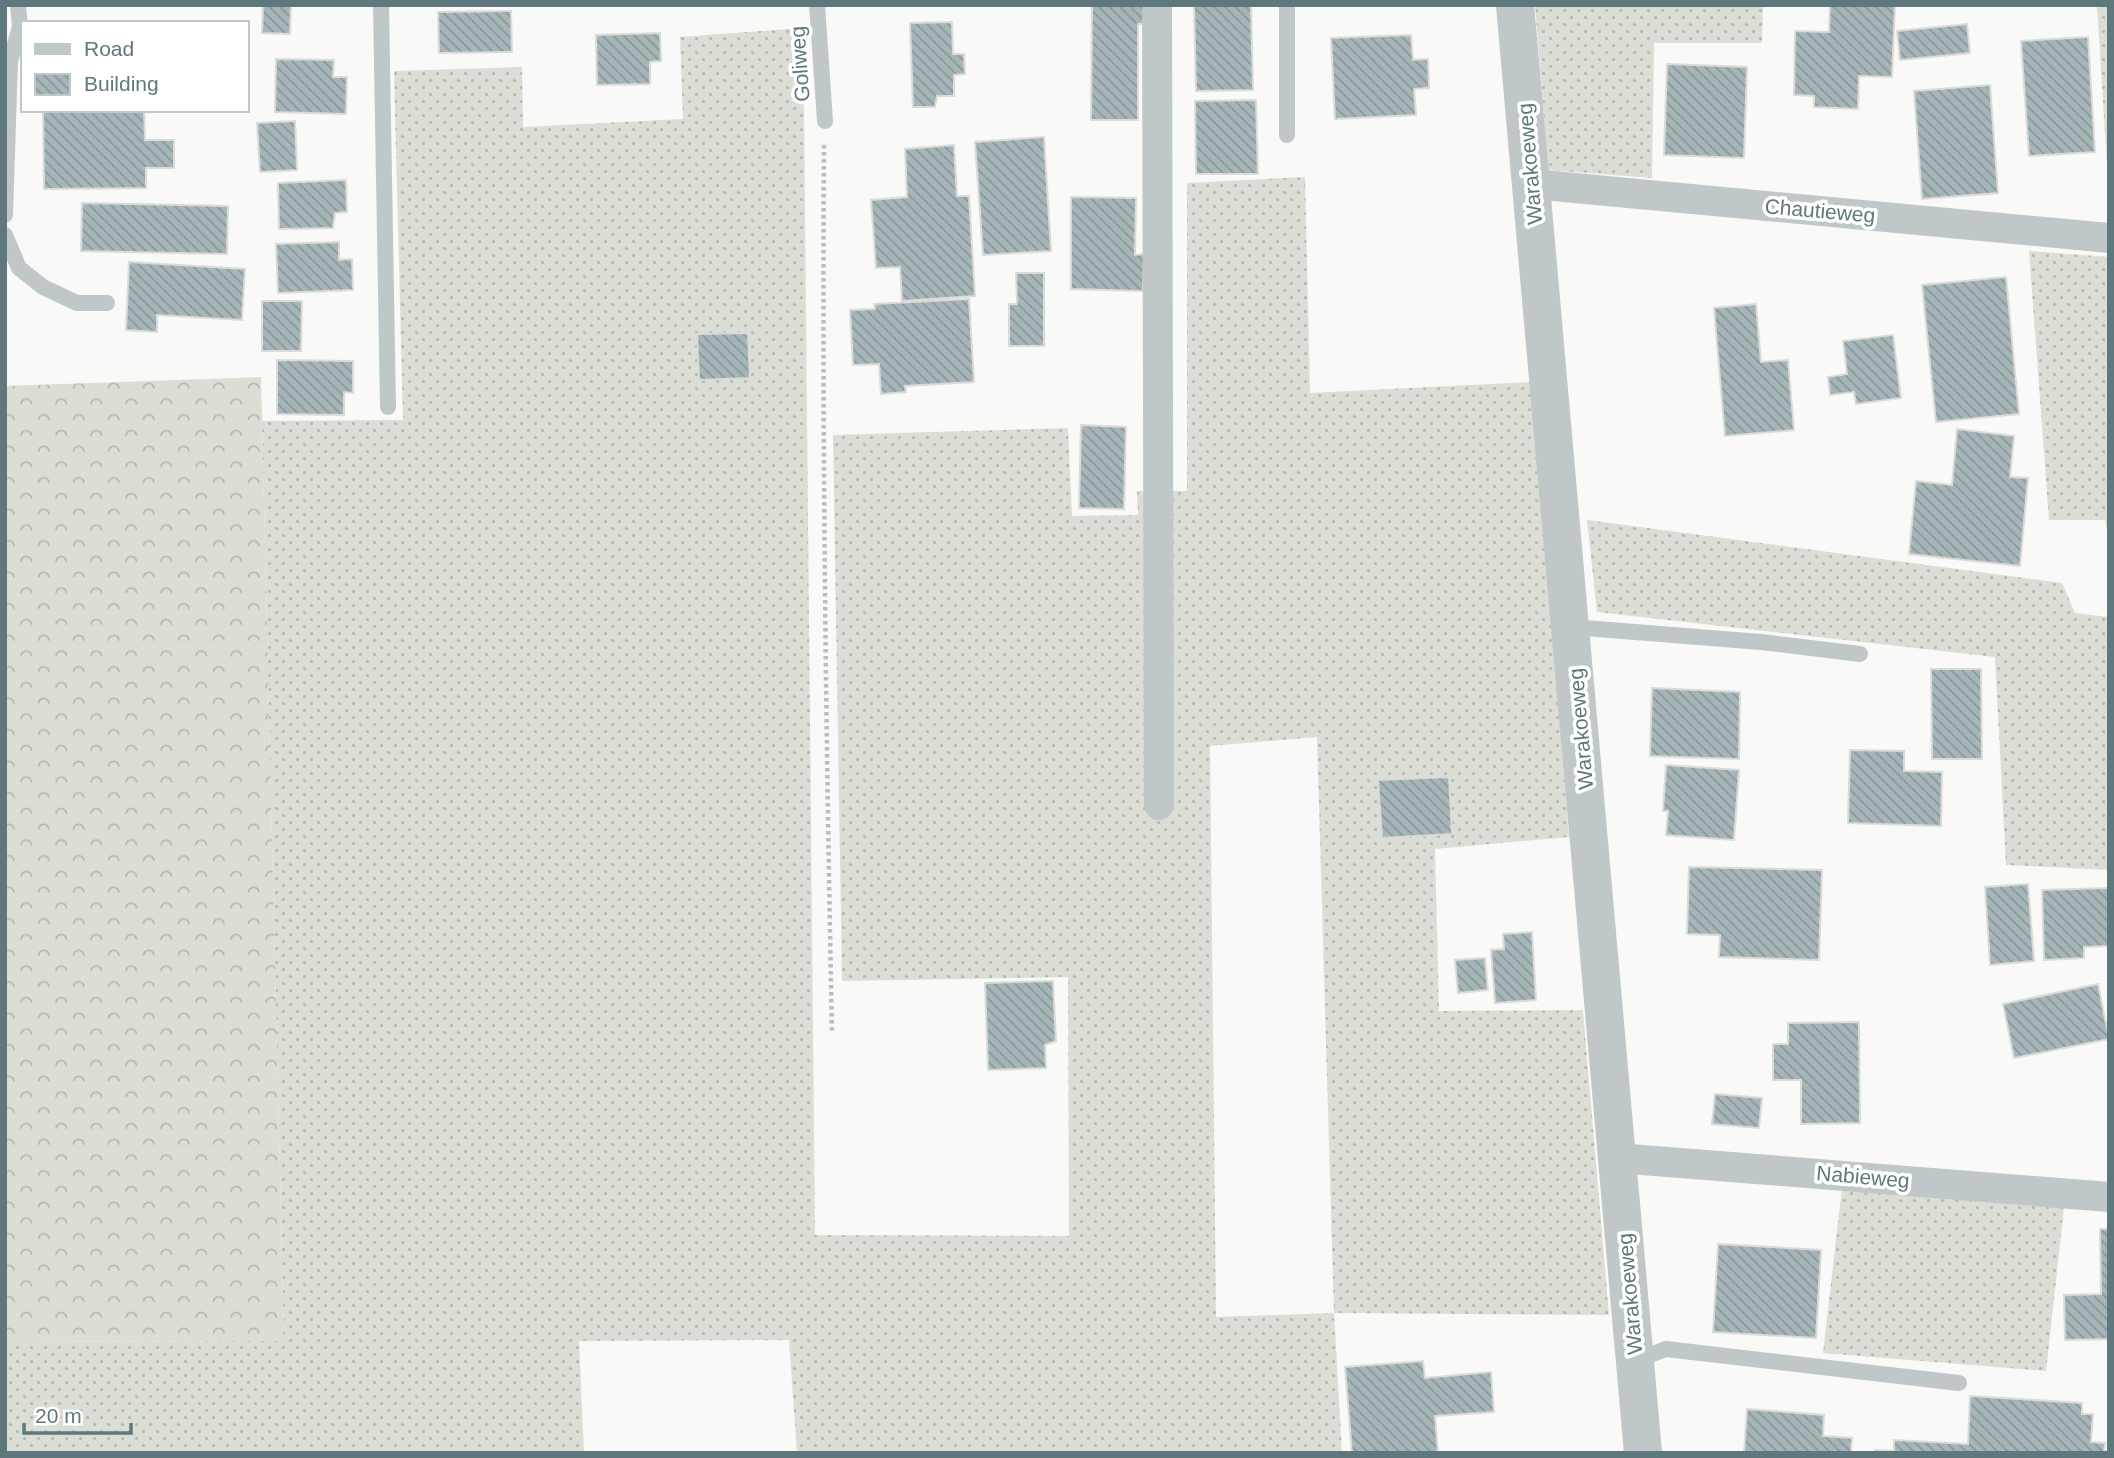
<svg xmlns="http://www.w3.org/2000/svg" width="2114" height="1458" font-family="Arial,sans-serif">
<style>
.grass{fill:url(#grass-dots);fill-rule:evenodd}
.forest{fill:url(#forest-crowns)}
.building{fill:url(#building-back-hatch);stroke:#dbdad9;stroke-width:2}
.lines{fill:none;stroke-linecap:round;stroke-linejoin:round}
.path{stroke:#b8bec0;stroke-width:4.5;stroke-dasharray:3.5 3.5;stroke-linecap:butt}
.service{stroke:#c0c7c9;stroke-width:16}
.minor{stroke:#c0c7c9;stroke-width:30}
.tertiary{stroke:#c0c7c9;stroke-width:38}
.labels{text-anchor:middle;stroke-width:7;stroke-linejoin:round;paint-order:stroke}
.street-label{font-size:21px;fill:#5e787d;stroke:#fff}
</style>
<defs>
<pattern id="grass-dots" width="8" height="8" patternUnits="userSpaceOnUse" patternTransform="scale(1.75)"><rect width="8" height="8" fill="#dbded5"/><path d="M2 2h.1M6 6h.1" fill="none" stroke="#b5b9b2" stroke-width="1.8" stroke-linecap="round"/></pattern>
<pattern id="forest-crowns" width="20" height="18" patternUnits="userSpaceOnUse" patternTransform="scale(1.75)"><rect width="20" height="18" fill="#dbded5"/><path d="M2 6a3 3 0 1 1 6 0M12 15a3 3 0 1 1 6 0" fill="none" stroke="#b5b9b2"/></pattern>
<pattern id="building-back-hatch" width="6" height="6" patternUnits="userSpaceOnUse" patternTransform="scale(1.75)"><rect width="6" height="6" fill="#a6b5b7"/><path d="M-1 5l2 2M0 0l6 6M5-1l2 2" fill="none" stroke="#8a989a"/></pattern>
</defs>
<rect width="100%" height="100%" fill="#f9f9f7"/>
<path class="grass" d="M1535,5H1763L1762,43H1654L1652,178L1548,170Z
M2097,5H2109V198Z
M801,28L804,112L815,1235L1069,1236L1068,977L842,981L833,435L1068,428L1072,516L1138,515L1137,491H1187V183L1305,177L1310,393L1533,382L1569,837L1435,849L1439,1011L1583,1010L1609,1315L1334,1313L1342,1453H797L789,1340L579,1341L584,1453H5V1342L284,1341L262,421L403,420L394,71L522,67L523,127L683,119L680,37ZM1317,737L1334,1313L1216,1317L1210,746Z
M2029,251L2109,257V544L2105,520H2049Z
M1587,520L2062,583L2075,613L2109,617V870L2006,865L1995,657L1597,612Z
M1842,1188L2064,1208L2046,1371L1823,1353Z"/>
<path class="forest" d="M261,377L284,1341L5,1342V386Z"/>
<path class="building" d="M263,5H291L290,34L262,33Z
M1092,5H1150V23L1138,24V120H1091Z
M1194,5H1251L1253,90L1196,91Z
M1830,5H1895L1892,77L1859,76L1858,109L1814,107V96L1794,95L1795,31L1829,32Z
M511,11L512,52L439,53L438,12Z
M952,22L953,54H964L965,74L954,75V96H937L935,107H913L910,23Z
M1967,24L1970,53L1900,60L1897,31Z
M660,33L661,61L650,62V84L597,85L596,35Z
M1411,35L1413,60L1428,59L1429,88L1414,89L1416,115L1335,119L1331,38Z
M2088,37L2095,152L2029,156L2021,41Z
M276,59L334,60L333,77H347L346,114L275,112Z
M1667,64L1747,67L1744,158L1664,155Z
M1990,85L1998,193L1922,199L1914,91Z
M1256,100L1258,174H1196L1195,101Z
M43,110H144L145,140H174V168H146V188L44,189Z
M295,121L297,170L260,172L257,123Z
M1044,137L1051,251L983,255L975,142Z
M954,145L957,196H969L975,296L902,301L900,267L876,268L871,200L907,197L905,149Z
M346,180L347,212L335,213L333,228L279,229L278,183Z
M1071,197L1136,198L1135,255L1144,254L1143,291L1071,289Z
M82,203L228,206L227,254L81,251Z
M339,242V260L352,259L353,290L278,293L276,244Z
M129,262L245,269L242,320L157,315V332L126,330Z
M1016,273H1044V346H1009V304H1017Z
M2006,277L2019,414L1936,422L1922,285Z
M969,299L974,382L905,386L906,392L881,394L879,364L853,365L850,310L875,309L874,304Z
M262,301H302L301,351H262Z
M1756,304L1761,362L1788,360L1794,430L1725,436L1714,308Z
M748,333L750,378L699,380L697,334Z
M1893,335L1901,398L1856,404L1854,392L1830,395L1828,377L1847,374L1843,341Z
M277,360L353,361V393L344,392V415L277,414Z
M1081,425L1126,427L1124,509L1079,508Z
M1957,429L2014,436L2010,477L2028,478L2020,566L1909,554L1916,481L1952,485Z
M1931,669H1981L1982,759H1932Z
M1652,688L1740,692L1739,759L1650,756Z
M1850,750L1904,751V771L1942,772L1941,826L1848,823Z
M1666,765L1739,770L1734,840L1666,835L1668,811H1663Z
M1449,777L1452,834L1382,838L1378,780Z
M1689,867L1822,870L1819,960L1719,957L1720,935L1687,934Z
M2028,884L2034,961L1990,965L1985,887Z
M2109,888V946L2084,947V958L2044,960L2042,890Z
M1532,932L1536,1000L1495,1003L1491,950L1504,949L1503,934Z
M1485,958L1488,990L1458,993L1455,960Z
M1053,981L1056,1041L1045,1045L1046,1068L988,1070L985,983Z
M2098,984L2109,1039L2014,1058L2003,1004Z
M1859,1022L1860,1123L1801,1124V1080H1773V1044H1788V1023Z
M1715,1094L1762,1098L1759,1128L1712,1124Z
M2100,1229H2109V1339L2065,1340L2064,1295L2101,1294Z
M1718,1244L1821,1250L1816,1338L1713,1332Z
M1423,1361L1425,1378L1491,1372L1494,1412L1435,1416L1438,1453H1352L1345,1367Z
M1970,1396L2082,1403V1414H2093L2091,1442L2105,1443L2104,1453H1875V1450L1894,1451V1440L1968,1444Z
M1747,1409L1824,1415L1823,1436L1852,1438L1851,1453H1744Z"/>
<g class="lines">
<path class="path" d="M824,145C822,441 826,737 832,1033"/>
<path class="service" d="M381,5L388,407
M817,5L825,121
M1287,135V5
M5,215L10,61L20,27L18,5
M5,235L19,268L43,287L77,303H107
M1572,627L1761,642L1860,654
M1636,1360L1666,1349L1959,1383"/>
<path class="minor" d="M1157,5L1159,805
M1532,184L2109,238
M1617,1158L2109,1197"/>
<path class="tertiary" d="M1515,5L1643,1453"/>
</g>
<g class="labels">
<g class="street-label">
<text transform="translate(800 64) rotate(-94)" y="7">Goliweg</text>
<text transform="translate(1530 164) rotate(-95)" y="7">Warakoeweg</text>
<text transform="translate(1820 211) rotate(5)" y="7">Chautieweg</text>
<text transform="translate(1581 729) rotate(-95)" y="7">Warakoeweg</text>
<text transform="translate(1863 1177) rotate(5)" y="7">Nabieweg</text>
<text transform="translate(1630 1294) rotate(-95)" y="7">Warakoeweg</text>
</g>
</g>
<rect width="2114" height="1458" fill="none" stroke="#5e787d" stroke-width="14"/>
<rect x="21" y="21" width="228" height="91" fill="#ffffff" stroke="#bfc9cb" stroke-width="2"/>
<rect x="35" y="44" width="35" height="10" fill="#c0c7c9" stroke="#bfc9cb" stroke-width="2"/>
<text x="84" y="56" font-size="21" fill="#5e787d">Road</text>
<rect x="35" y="74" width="35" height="21" fill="url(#building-back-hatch)" stroke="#bfc9cb" stroke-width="2"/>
<text x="84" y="91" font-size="21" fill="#5e787d">Building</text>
<path d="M24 1423v10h107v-10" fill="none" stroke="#5e787d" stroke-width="3.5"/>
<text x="35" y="1423" font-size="21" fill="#5e787d" stroke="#ffffff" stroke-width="5" paint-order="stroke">20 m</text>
</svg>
